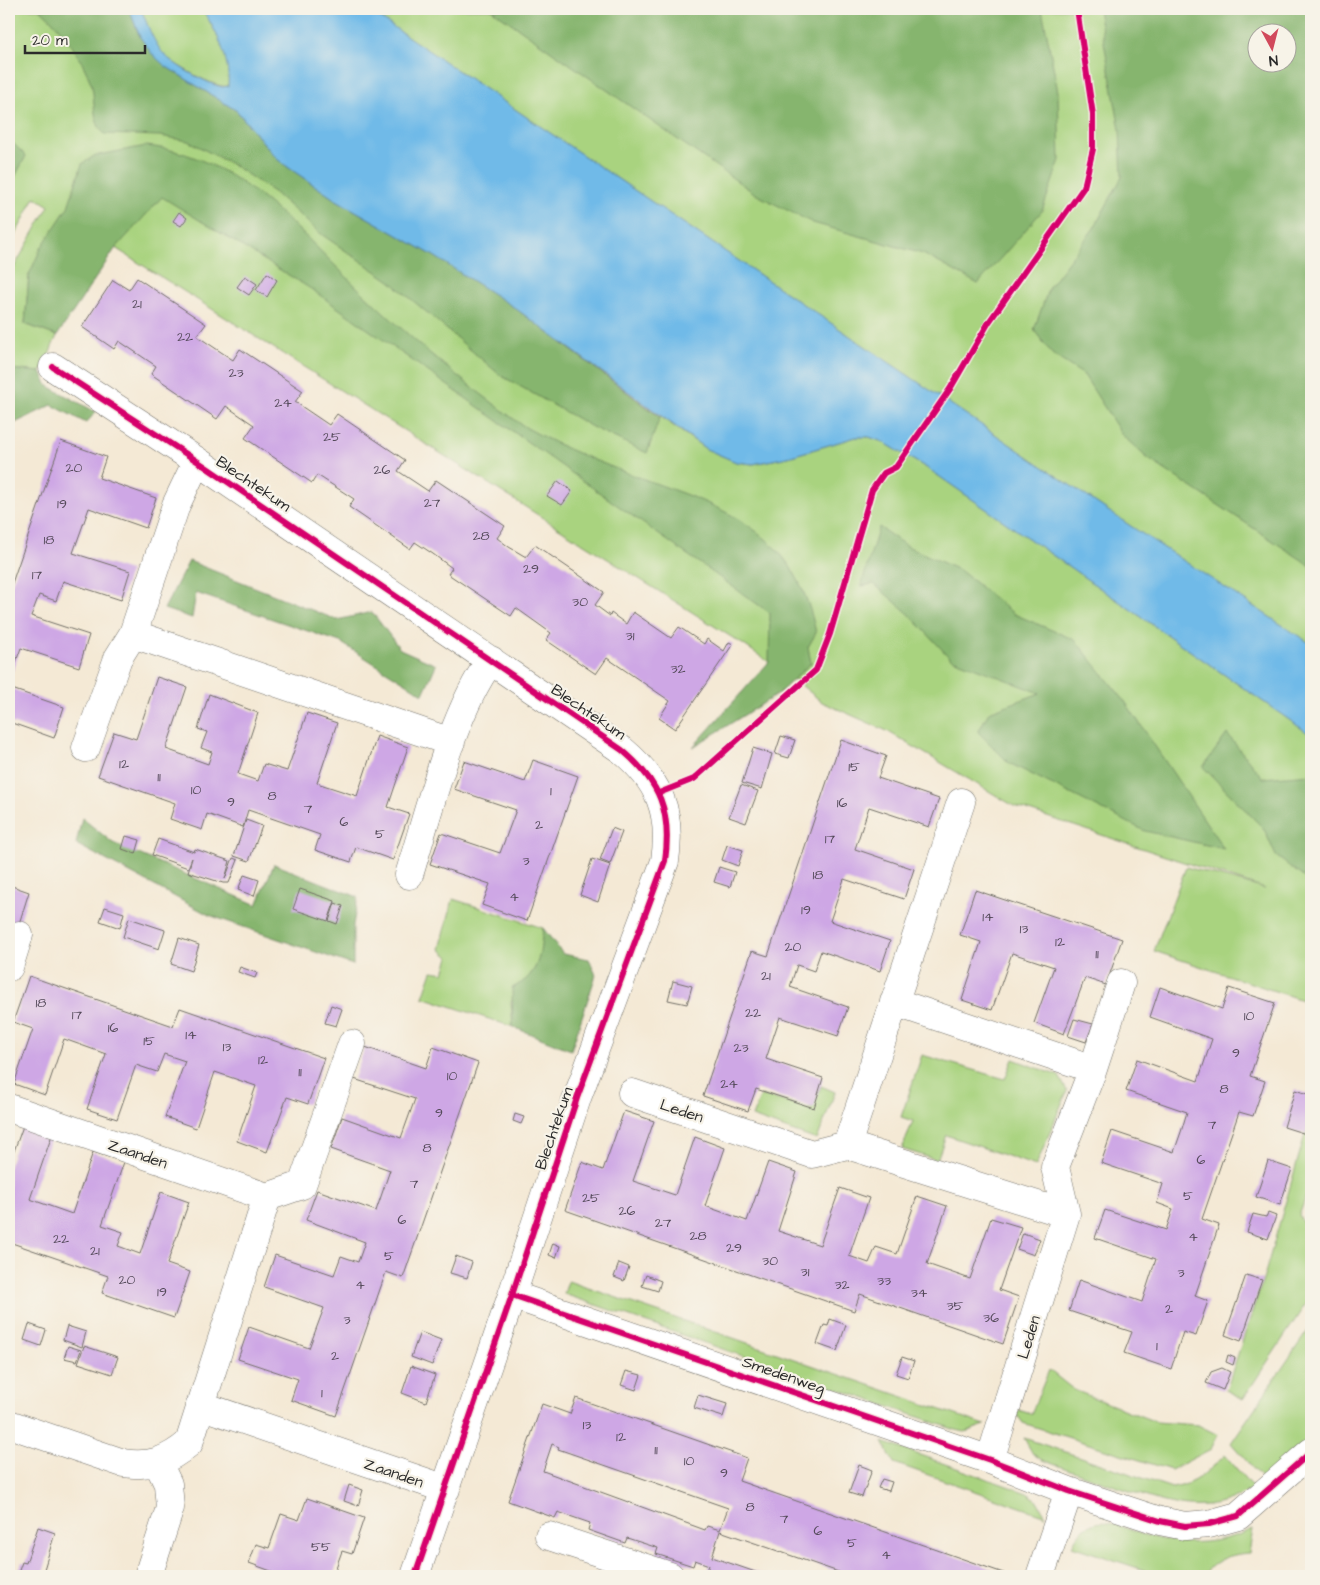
<svg xmlns="http://www.w3.org/2000/svg" width="1320" height="1585" font-family="'Architects Daughter',sans-serif">
<style>
.green{fill:#a9d37f;stroke:#6a7f55;fill-rule:evenodd}
.forest{fill:#86b56e;stroke:#58704c;fill-rule:evenodd}
.water{fill:#6fbae8;stroke:#4d728a}
.building{fill:#cea7e5;fill-rule:evenodd}
.lines{fill:none;stroke-linecap:round;stroke-linejoin:round}
.minor-casing{stroke:#716e66;stroke-width:29}
.minor{stroke:#fff;stroke-width:28}
.cycleway-casing{stroke:#f7f3e8;stroke-width:9}
.cycleway{stroke:#d6006c;stroke-width:6}
.labels{text-anchor:middle;stroke-width:4.5;stroke-linejoin:round;paint-order:stroke}
.number-label{font-size:14px;fill:#544a5a}
.street-label{font-size:16px;fill:#2b2b2b;stroke:#f7f3e8}
</style>
<rect width="100%" height="100%" fill="#f7f3e8"/>
<filter id="ink" filterUnits="userSpaceOnUse"><feTurbulence type="fractalNoise" baseFrequency=".02" numOctaves="2"/><feDisplacementMap in="SourceGraphic" scale="10" xChannelSelector="R" yChannelSelector="G"/><feConvolveMatrix kernelMatrix="1 2 1 2 8 2 1 2 1" color-interpolation-filters="sRGB"/></filter>
<filter id="wash" filterUnits="userSpaceOnUse"><feTurbulence type="fractalNoise" baseFrequency=".0096" numOctaves="4" result="noise"/><feDisplacementMap in="SourceGraphic" scale="20" xChannelSelector="R" yChannelSelector="G"/><feGaussianBlur stdDeviation="1.12" result="paint"/><feColorMatrix in="noise" values="0 0 0 0 0 0 0 0 0 0 0 0 0 0 0 0 0 1.4 0 .05"/><feComposite in="paint" operator="in"/></filter>
<g filter="url(#wash)">
<rect width="100%" height="100%" fill="#f4e9d5"/>
<path class="green" d="M9,9H129L134,24L185,79L221,100L303,178L333,198L434,256L706,449L736,462L753,464L788,457L856,437H869L883,442L930,470L1311,735V1003L1154,951L1186,867L1265,889L1014,806L887,731L822,702L795,680L744,645L63,215L29,275L25,324L57,336C50,349 48,362 41,372L9,369V276L49,206L35,197L9,247L11,225L9,186Z
M141,9H202C215,30 233,59 228,86C215,89 173,64 163,54C152,42 147,23 141,9Z
M367,9H1311V644L1132,527ZM1258,32H1288V62H1258Z
M453,899L543,928L540,961L511,1002L513,1027L423,997L432,971L444,973L449,957L440,949Z
M922,1055L1005,1079L1013,1059L1059,1076L1067,1091L1036,1166L946,1135L937,1160L902,1149L913,1121L901,1117Z
M821,1086L835,1092L817,1140L752,1117L761,1095L812,1109Z
M1311,1114V1182L1299,1216L1311,1237V1296L1243,1399L1226,1390L1264,1277Z
M568,1281L985,1425L965,1432L956,1430L564,1294Z
M1311,1326V1438L1263,1480L1231,1443Z
M1049,1370L1074,1390L1156,1422L1198,1425L1218,1435L1211,1449L1171,1470L1023,1423L1012,1408L1031,1414Z
M1024,1438L1172,1488C1194,1485 1210,1470 1225,1455L1253,1488C1207,1520 1167,1504 1118,1487C1093,1478 1067,1469 1042,1460L1033,1454Z
M883,1442L1027,1493L1036,1499L1046,1516L894,1463Z
M1101,1522C1115,1523 1128,1529 1141,1534C1181,1546 1215,1546 1253,1529L1249,1553C1231,1554 1213,1560 1204,1576H1162L1072,1546C1077,1533 1086,1524 1101,1522Z"/>
<path class="forest" d="M40,9H129L140,37L165,66L237,111L277,159L289,168L333,198L434,256L515,308L660,417L647,453L592,427L500,375L390,281L321,234L275,193L233,165L188,141L160,136L105,134C91,123 96,99 91,83C81,56 62,28 40,9Z
M491,9H1042L1058,92L1060,160L1042,211L978,284L923,254L813,223L757,195Z
M1098,9H1311V566L1147,458L1122,435L1084,375L1053,355L1034,330L1049,287L1094,228L1122,177L1120,130ZM1258,32H1288V62H1258Z
M9,139L26,156L10,186L11,225L9,230Z
M146,146C237,154 300,233 362,292C402,330 444,367 489,400C501,409 514,420 527,428C562,448 603,464 641,478C695,498 754,515 789,565C803,585 811,609 816,633L808,647L811,663L778,694L693,747L769,662L770,613L311,289L162,197L115,249L57,336L25,324L29,275L41,248L68,207L82,164L94,156Z
M9,369L41,372L48,386L96,412L86,423L52,405L9,426Z
M879,527L905,545L961,571L1014,614L1075,640L1124,700L1224,849L1145,831L1009,763L978,732L989,712L1040,693L950,658L908,613L874,584L861,586Z
M189,561L337,620L372,612L400,649L436,665L423,694L340,642L196,593L192,618L164,609Z
M1227,734L1263,778L1311,774V883L1276,856L1264,829L1203,767Z
M82,818L113,843L257,905L274,864L358,897L353,925V965L209,915L76,844Z
M543,928L563,954L589,959L596,975L571,1050L513,1027L512,988C540,975 540,955 543,928Z"/>
<path class="water" d="M129,9H141C147,23 152,39 162,52C171,64 209,85 223,87L228,86C230,58 217,32 202,9H367L1132,527L1311,644V735L930,470L883,442L869,437H856L788,457L753,464L736,462L706,449L515,308L434,256L333,198L289,168L277,159L237,111L165,66L152,54L140,37Z"/>
<g id="blocks">
<path class="building" d="M179,212L187,218L181,226L173,221Z
M267,273L277,280L267,297L256,290Z
M245,276L257,284L249,295L237,287Z
M137,278L206,324L197,336L233,360L240,349L303,391L295,402L329,425L337,414L405,460L398,471L428,491L436,480L505,526L497,538L509,547L526,557L535,545L604,592L595,605L610,616L611,613L626,624L633,612L671,638L679,627L704,644L707,639L724,651L729,642L733,644L675,729L659,718L670,701L607,658L596,674L546,640L551,633L516,608L511,616L448,574L452,568L433,554L415,542L410,549L349,507L354,499L317,475L312,483L245,438L254,425L226,406L217,419L151,374L156,366L119,341L114,349L82,327L113,280L129,290Z
M61,441L106,457L99,478L156,498L146,528L89,508L73,553L130,571L121,600L63,581L56,601L39,595L31,616L89,635L79,667L21,648L9,681V585L11,586Z
M558,481L572,491L562,505L547,496Z
M157,677L187,687L166,749L208,764L212,752L201,748L207,732L198,729L209,694L258,713L238,774L258,781L264,764L287,771L307,713L337,723L317,783L357,796L377,736L408,747L388,807L409,814L393,860L356,847L351,862L315,850L320,835L248,810L243,827L207,814L202,830L170,819L175,803L98,776L114,732L136,739Z
M9,688L64,707L54,738L9,722Z
M781,736L795,740L789,758L775,754Z
M841,740L886,756L878,778L939,799L929,827L869,807L855,849L914,869L904,899L844,879L830,921L890,941L880,971L821,951L814,971L797,965L790,987L848,1007L838,1036L780,1017L766,1059L823,1078L814,1108L756,1089L748,1111L703,1096L752,951L768,956Z
M753,748L772,754L762,789L742,783Z
M533,760L578,776L527,921L482,905L490,884L430,864L441,833L500,853L516,810L454,789L464,761L525,782Z
M741,785L758,791L746,823L729,817Z
M246,820L262,826L249,861L234,856Z
M612,828L622,832L610,864L600,860Z
M126,836L140,840L136,854L122,849Z
M158,839L194,852L195,849L230,861L225,879L233,858L238,860L229,883H223L188,872L192,858L188,868L152,855Z
M727,845L743,850L738,866L722,860Z
M592,859L610,865L598,902L580,895Z
M719,867L735,872L730,887L714,882Z
M244,875L259,880L254,896L238,890Z
M9,885L29,892L18,927L9,924Z
M300,889L335,901L328,921L293,909Z
M975,890L1122,939L1106,985L1085,978L1064,1034L1034,1023L1054,967L1012,953L992,1010L962,1000L981,942L960,935Z
M335,903L343,906L337,924L329,921Z
M105,907L124,913L120,928L100,921Z
M129,918L165,930L159,949L123,937Z
M179,938L199,945L191,971L171,964Z
M240,967L257,973L255,978L238,972Z
M29,976L173,1026L180,1008L324,1058L308,1104L287,1097L267,1152L237,1141L256,1086L215,1072L196,1128L165,1117L185,1061L164,1054L157,1072L136,1065L117,1119L87,1109L106,1054L64,1039L45,1095L14,1084L33,1029L13,1022Z
M673,981L692,986L687,1004L668,1000Z
M1160,987L1222,1009L1229,988L1275,1003L1250,1076L1265,1081L1253,1116L1239,1112L1202,1219L1219,1225L1195,1296L1208,1301L1196,1336L1183,1332L1171,1369L1124,1353L1132,1332L1069,1311L1079,1280L1142,1302L1156,1259L1095,1238L1105,1210L1166,1230L1173,1209L1157,1203L1163,1184L1101,1163L1112,1131L1174,1152L1181,1132L1187,1112L1126,1091L1137,1059L1198,1081L1212,1039L1150,1017Z
M331,1005L342,1009L336,1026L325,1023Z
M1074,1019L1093,1024L1086,1042L1068,1036Z
M365,1047L426,1068L433,1047L478,1063L403,1278L386,1272L336,1416L291,1400L298,1379L238,1359L249,1327L309,1348L324,1308L264,1287L275,1255L334,1275L341,1256L358,1262L365,1242L306,1220L317,1190L376,1211L390,1170L331,1149L342,1117L401,1138L415,1099L354,1079Z
M1295,1090L1311,1095V1118L1306,1134L1284,1127Z
M624,1111L654,1121L633,1181L675,1195L695,1137L725,1148L705,1206L747,1221L768,1162L797,1172L778,1231L820,1245L840,1188L869,1198L849,1256L869,1263L876,1247L897,1254L917,1196L947,1206L927,1264L970,1279L991,1218L1021,1227L999,1290L1019,1297L1003,1344L860,1294L854,1311L565,1210L582,1162L603,1170Z
M515,1114L524,1117L521,1124L513,1121Z
M23,1126L52,1135L30,1199L72,1214L93,1152L124,1162L102,1225L123,1232L118,1246L140,1254L161,1192L189,1202L167,1264L190,1272L174,1318L102,1293L108,1276L9,1242V1165Z
M1268,1161L1292,1169L1280,1205L1256,1197Z
M1268,1213L1276,1216L1268,1239L1247,1232L1253,1214L1266,1217Z
M1023,1233L1040,1239L1034,1255L1017,1249Z
M553,1243L560,1246L556,1258L549,1255Z
M456,1256L472,1262L467,1278L450,1273Z
M619,1263L629,1267L624,1281L614,1277Z
M646,1275L661,1281L658,1291L642,1286Z
M1246,1275L1262,1280L1241,1341L1225,1335Z
M830,1319L846,1325L837,1351L817,1344L824,1325L828,1326Z
M29,1324L46,1330L41,1346L24,1340Z
M67,1326L86,1332L82,1347L63,1340Z
M420,1332L441,1340L432,1365L411,1357Z
M68,1346L81,1350L77,1361L64,1358Z
M84,1346L118,1357L112,1374L78,1363Z
M1228,1355L1235,1358L1233,1365L1226,1362Z
M902,1357L914,1361L908,1378L896,1374Z
M411,1366L435,1375L426,1402L402,1393Z
M1222,1368L1230,1372L1223,1390L1206,1383L1211,1372Z
M626,1371L641,1375L636,1390L621,1385Z
M698,1395L727,1404L723,1417L694,1408Z
M576,1398L747,1458L739,1481L1012,1576H850L720,1531L712,1557L767,1576H705L709,1565L695,1560L693,1566L656,1554L658,1548L627,1538L625,1543L588,1530L590,1523L558,1512L555,1518L508,1501L542,1404L570,1414ZM552,1444L559,1447L558,1449L728,1508L720,1530L707,1526L705,1530L543,1471Z
M859,1465L872,1470L862,1497L849,1493Z
M882,1479L892,1482L889,1491L878,1488Z
M349,1485L363,1490L358,1506L344,1501Z
M307,1498L364,1518L352,1554L342,1551L333,1576H270L271,1571L249,1563L256,1544L269,1548L281,1514L299,1520Z
M38,1527L55,1533L42,1576H17L22,1562L26,1563Z"/>
</g>
</g>
<g filter="url(#ink)">
<use href="#blocks" fill-opacity="0" stroke="#716e66" stroke-width="1"/>
<g class="lines">
<defs>
<path id="minor" d="M53,367L197,461L622,750C660,782 672,812 665,861L577,1098L512,1295
M133,634L451,742
M86,748L118,658L133,634L176,505L197,461
M409,875C429,811 452,713 491,660
M9,967L19,935
M894,1002L1093,1069
M632,1093L812,1154L847,1145L1066,1214
M9,1108L267,1197L302,1185L352,1044
M847,1145L961,802
M200,1405L446,1489
M9,1424L123,1463C150,1467 168,1461 189,1443L267,1197
M990,1460L1066,1214L1055,1167L1093,1069L1121,983
M549,1536L670,1576
M148,1576L170,1508L168,1484L158,1463
M415,1576L512,1295L990,1460L1069,1491L1160,1521L1185,1526L1209,1524L1238,1516L1311,1452
M1040,1576L1069,1491"/>
</defs>
<use href="#minor" class="minor-casing"/>
<use href="#minor" class="minor"/>
<defs>
<path id="cycleway" d="M53,367L197,461L622,750C660,782 672,812 665,861L577,1098L512,1295
M659,793L694,779L816,670L830,634L872,490L884,473L896,467L950,389L989,322L1084,187L1093,149V115L1077,9
M415,1576L512,1295L990,1460L1069,1491L1160,1521L1185,1526L1209,1524L1238,1516L1311,1452"/>
</defs>
<use href="#cycleway" class="cycleway-casing"/>
<use href="#cycleway" class="cycleway"/>
</g>
</g>
<g class="labels">
<g class="number-label">
<text x="137" y="308">21</text>
<text x="185" y="341">22</text>
<text x="236" y="377">23</text>
<text x="283" y="407">24</text>
<text x="332" y="441">25</text>
<text x="74" y="472">20</text>
<text x="382" y="474">26</text>
<text x="432" y="507">27</text>
<text x="62" y="508">19</text>
<text x="481" y="540">28</text>
<text x="49" y="544">18</text>
<text x="531" y="573">29</text>
<text x="37" y="579">17</text>
<text x="580" y="606">30</text>
<text x="630" y="640">31</text>
<text x="678" y="673">32</text>
<text x="124" y="768">12</text>
<text x="854" y="771">15</text>
<text x="159" y="781">11</text>
<text x="196" y="794">10</text>
<text x="551" y="795">1</text>
<text x="272" y="800">8</text>
<text x="231" y="806">9</text>
<text x="842" y="807">16</text>
<text x="308" y="813">7</text>
<text x="344" y="826">6</text>
<text x="539" y="829">2</text>
<text x="380" y="838">5</text>
<text x="830" y="843">17</text>
<text x="526" y="865">3</text>
<text x="818" y="879">18</text>
<text x="514" y="901">4</text>
<text x="806" y="914">19</text>
<text x="988" y="921">14</text>
<text x="1024" y="933">13</text>
<text x="1060" y="946">12</text>
<text x="793" y="951">20</text>
<text x="1097" y="958">11</text>
<text x="766" y="980">21</text>
<text x="41" y="1007">18</text>
<text x="753" y="1017">22</text>
<text x="77" y="1019">17</text>
<text x="1249" y="1020">10</text>
<text x="113" y="1032">16</text>
<text x="191" y="1039">14</text>
<text x="149" y="1045">15</text>
<text x="227" y="1051">13</text>
<text x="741" y="1052">23</text>
<text x="1236" y="1057">9</text>
<text x="263" y="1064">12</text>
<text x="300" y="1076">11</text>
<text x="452" y="1080">10</text>
<text x="729" y="1088">24</text>
<text x="1224" y="1093">8</text>
<text x="439" y="1117">9</text>
<text x="1212" y="1129">7</text>
<text x="427" y="1152">8</text>
<text x="1201" y="1164">6</text>
<text x="414" y="1188">7</text>
<text x="1188" y="1200">5</text>
<text x="591" y="1202">25</text>
<text x="627" y="1215">26</text>
<text x="402" y="1224">6</text>
<text x="663" y="1227">27</text>
<text x="698" y="1240">28</text>
<text x="1193" y="1241">4</text>
<text x="61" y="1243">22</text>
<text x="734" y="1252">29</text>
<text x="95" y="1255">21</text>
<text x="389" y="1260">5</text>
<text x="770" y="1265">30</text>
<text x="805" y="1276">31</text>
<text x="1181" y="1277">3</text>
<text x="127" y="1284">20</text>
<text x="884" y="1285">33</text>
<text x="360" y="1289">4</text>
<text x="842" y="1289">32</text>
<text x="162" y="1296">19</text>
<text x="919" y="1297">34</text>
<text x="955" y="1310">35</text>
<text x="1169" y="1313">2</text>
<text x="991" y="1322">36</text>
<text x="347" y="1324">3</text>
<text x="1157" y="1350">1</text>
<text x="335" y="1360">2</text>
<text x="322" y="1397">1</text>
<text x="587" y="1429">13</text>
<text x="621" y="1441">12</text>
<text x="656" y="1454">11</text>
<text x="689" y="1465">10</text>
<text x="724" y="1477">9</text>
<text x="750" y="1511">8</text>
<text x="784" y="1523">7</text>
<text x="818" y="1535">6</text>
<text x="852" y="1547">5</text>
<text x="321" y="1551">55</text>
<text x="886" y="1559">4</text>
</g>
<g class="street-label">
<text transform="translate(254 483) rotate(34)" y="6">Blechtekum</text>
<text transform="translate(589 711) rotate(34)" y="6">Blechtekum</text>
<text transform="translate(682 1110) rotate(18)" y="6">Leden</text>
<text transform="translate(553 1128) rotate(-71)" y="6">Blechtekum</text>
<text transform="translate(138 1153) rotate(19)" y="6">Zaanden</text>
<text transform="translate(1028 1337) rotate(-73)" y="6">Leden</text>
<text transform="translate(784 1374) rotate(19)" y="6">Smedenweg</text>
<text transform="translate(394 1472) rotate(19)" y="6">Zaanden</text>
</g>
</g>
<rect width="1320" height="1585" fill="none" stroke="#f7f3e8" stroke-width="30"/>
<g transform="translate(1272 48) rotate(173)"><circle r="24" fill="#f7f3e8" stroke="#a5a39c"/>
<path d="M0-4L9 19L0 12L-9 19Z" fill="#d1495b"/>
<text y="-8" font-size="14" font-weight="bold" text-anchor="middle" fill="#2b2b2b">N</text>
</g>
<path d="M25 45v8h120v-8" fill="none" stroke="#2b2b2b" stroke-width="2.5"/>
<text x="32" y="45" font-size="15" fill="#2b2b2b" stroke="#f7f3e8" stroke-width="4" paint-order="stroke">20 m</text>
</svg>
